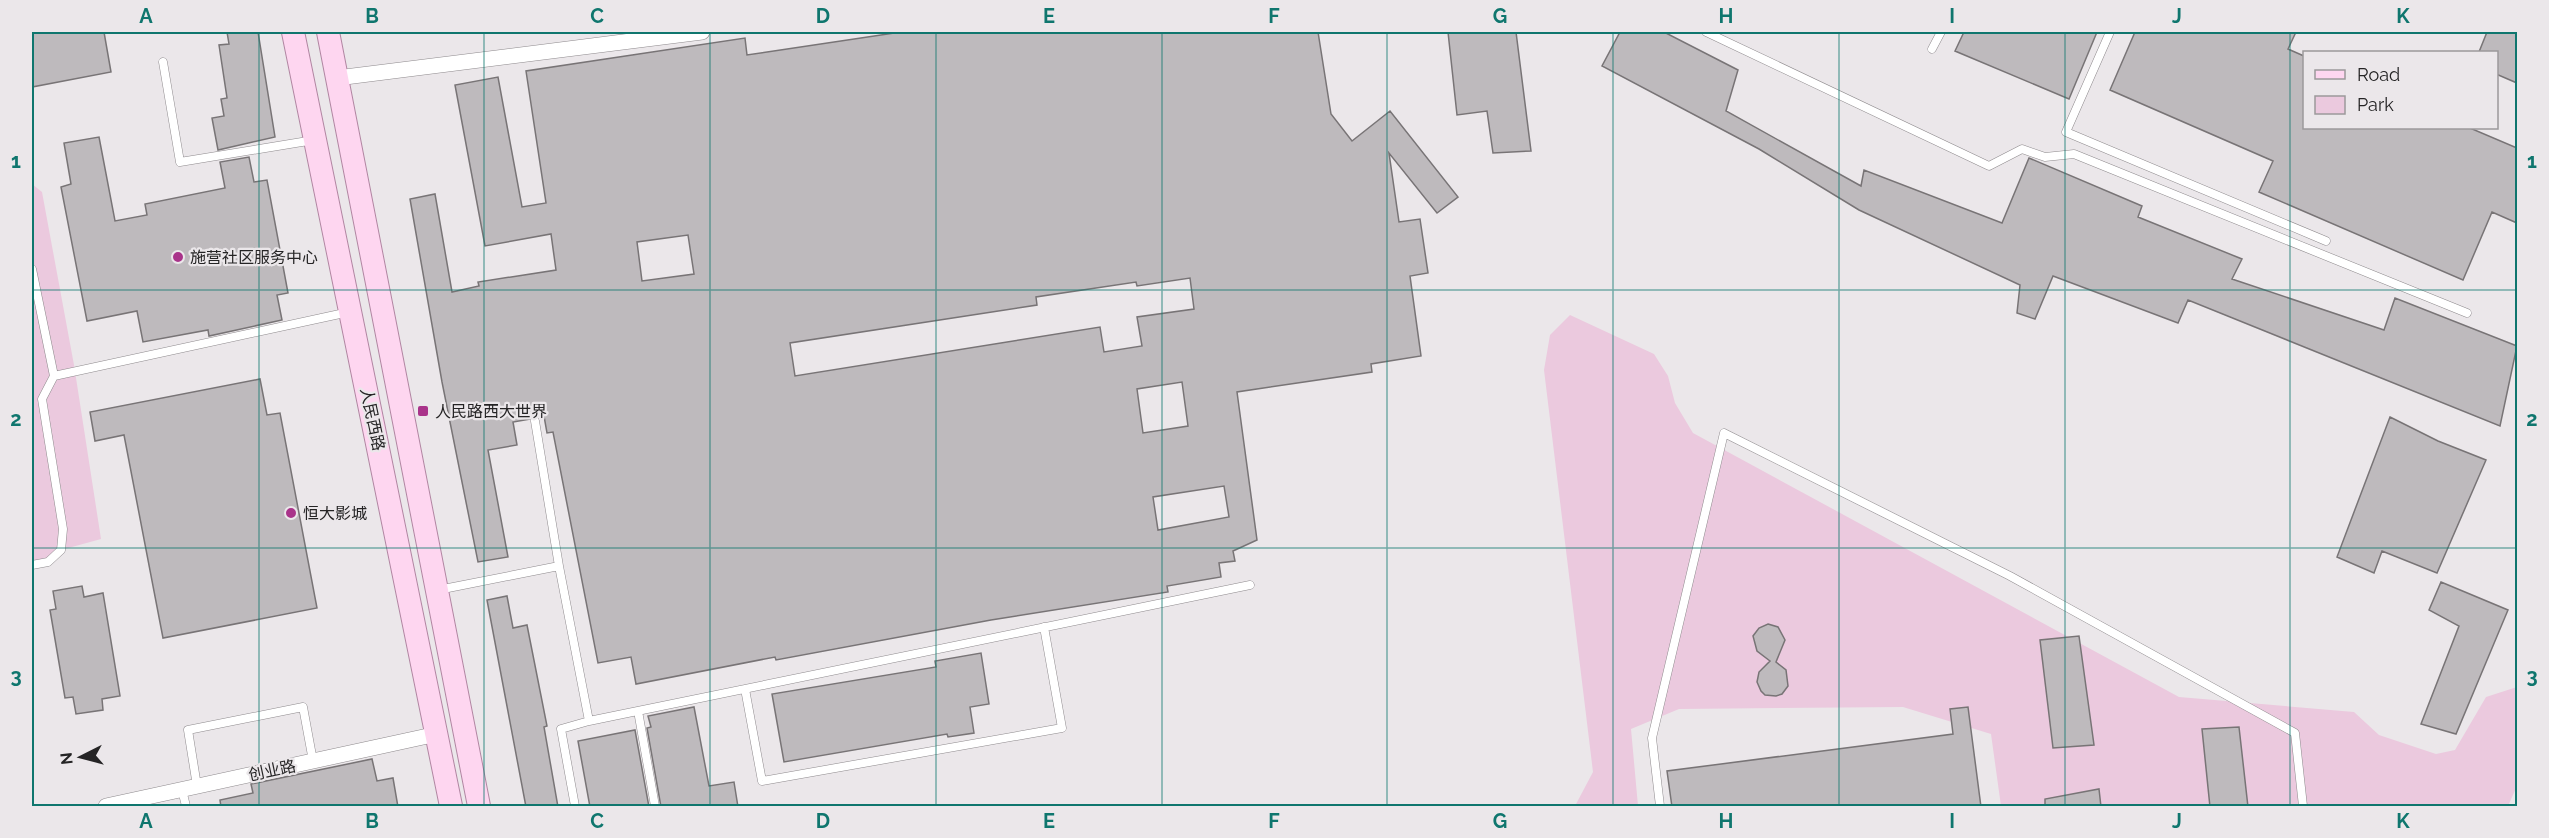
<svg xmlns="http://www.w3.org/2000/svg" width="2549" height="838" font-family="Raleway,'Noto Sans SC',sans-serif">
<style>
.green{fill:#ebc9de}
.building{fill:#bebabd;stroke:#787476;stroke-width:1.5;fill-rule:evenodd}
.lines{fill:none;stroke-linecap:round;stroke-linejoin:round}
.service-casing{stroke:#8e8a8d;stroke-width:9}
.minor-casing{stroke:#8e8a8d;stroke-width:16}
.primary-casing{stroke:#b186a2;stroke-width:24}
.service{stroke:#fff;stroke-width:8}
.minor{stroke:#fff;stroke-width:15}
.primary{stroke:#fed6f0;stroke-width:22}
.grid{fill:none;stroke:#0f766e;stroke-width:1.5;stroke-opacity:0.55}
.poi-dot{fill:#a9338a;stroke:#ebe7ea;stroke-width:2}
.labels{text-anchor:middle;stroke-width:4.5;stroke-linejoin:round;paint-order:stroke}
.poi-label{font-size:16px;fill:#252425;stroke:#ebe7ea;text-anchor:start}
.street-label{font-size:16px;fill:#252425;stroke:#ebe7ea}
.neatline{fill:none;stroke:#0f766e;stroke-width:2}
.grid-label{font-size:20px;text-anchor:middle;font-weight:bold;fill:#0f766e}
</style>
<rect width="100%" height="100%" fill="#ebe7ea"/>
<path class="green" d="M32,184L42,192L74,365L101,539L61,550L48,562L32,565Z
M1570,315L1654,354L1668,376L1675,403L1693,433L2179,697L2354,712L2379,735L2436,754L2455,750L2486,697L2517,687V786L2508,806H2001L1991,734L1903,707L1679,709L1631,729L1638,806H1575L1593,772L1544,370L1550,335Z"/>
<path class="building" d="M32,32H104L111,72L32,87Z
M227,32H258L275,137L218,150L212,118L224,116L221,99L227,98L219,45L229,44Z
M901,32H1318L1331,114L1352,141L1390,111L1458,197L1437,213L1389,153L1399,222L1420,219L1428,273L1410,276L1421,356L1371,364L1372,372L1237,392L1257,540L1233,551L1235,561L1219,563L1221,577L1167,586L1168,592L991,620L776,660L775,657L636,684L631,657L598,663L553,432L547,433L544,416L533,415L530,419L513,422L517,445L488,450L508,557L478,562L442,382L410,199L435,194L452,292L479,286L478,282L556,270L551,234L485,246L455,85L498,77L522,207L546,203L526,71L745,38L747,55ZM688,235L694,274L642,281L637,242ZM1190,278L1194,309L1137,317L1142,346L1104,352L1100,327L795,376L790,343L1037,305L1036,297L1136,282L1137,286ZM1182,382L1188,426L1143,433L1137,389ZM1224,486L1229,517L1158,530L1153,497Z
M1448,32H1516L1531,151L1493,153L1487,111L1457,115Z
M1620,32H1664L1738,70L1726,111L1861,186L1864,170L2002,223L2029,158L2142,206L2138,217L2242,259L2232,279L2384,330L2395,298L2517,346L2500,426L2188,300L2178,323L2053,276L2035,319L2017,313L2020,285L1859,210L1759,149L1602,66Z
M1964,32H2097L2069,99L1955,51Z
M2135,32H2296L2288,49L2304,56V128H2470L2517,148V223L2492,212L2463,280L2259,192L2273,161L2110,90Z
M2487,32H2517V83L2496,74V52H2479Z
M99,137L115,221L147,215L145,204L225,188L220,162L249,157L254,182L267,180L288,293L277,295L282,320L209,336L208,330L143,342L137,311L87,321L61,187L71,184L64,143Z
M260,379L267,415L280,413L317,608L163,638L124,435L95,441L90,412Z
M2390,417L2438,441L2486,460L2437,573L2382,551L2374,573L2337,557Z
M2441,582L2508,610L2456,734L2421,724L2459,626L2429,610Z
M82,586L84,597L103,593L120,696L102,699L103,710L76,714L73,697L65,698L50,610L56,609L53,591Z
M507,596L513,628L527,625L547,726L544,727L558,807H526L487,600Z
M1768,624L1778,627L1785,640L1776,662L1786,670L1788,686L1782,694L1776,696L1765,695L1761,691L1757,682L1759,672L1770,661L1757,651L1753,636L1759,628Z
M2079,636L2094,745L2053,748L2040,640Z
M981,653L989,704L970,707L974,733L948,737L947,734L784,762L772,694L936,667L935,661Z
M694,707L709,786L734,782L738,807H661L647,728L651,727L648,716Z
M1968,707L1981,807H1672L1667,771L1953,734L1950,709Z
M2239,727L2248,807H2210L2202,729Z
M635,730L649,807H590L578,741Z
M372,759L377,781L393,778L398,807H221L220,800L253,793L251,784Z
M2099,789L2101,807H2045V799Z"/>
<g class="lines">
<defs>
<path id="service" d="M1706,32L1989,166L2022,149L2045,157L2074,154L2467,313
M2110,32L2066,132L2326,241
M1932,49L1941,32
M163,62L180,162L314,140
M32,269L54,376L42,399L63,529L61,550L48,562L32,565
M54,376L349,312
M535,421L559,566
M438,590L559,566L589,721L1250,585
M745,689L762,781L1062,728L1044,627
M638,711L655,806
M197,786L188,730L303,707L313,761
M182,790L186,806
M575,806L561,729L589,721
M1660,806L1652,738L1724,433L2010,576L2295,733L2303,806"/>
<path id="minor" d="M337,78L702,32
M106,806L437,734"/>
<path id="primary" d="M293,32L451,806
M328,32L479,806"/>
</defs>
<use href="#service" class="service-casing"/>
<use href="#minor" class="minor-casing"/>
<use href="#primary" class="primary-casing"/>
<use href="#service" class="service"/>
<use href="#minor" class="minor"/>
<use href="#primary" class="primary"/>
</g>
<path class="grid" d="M259,32V806M484,32V806M710,32V806M936,32V806M1162,32V806M1387,32V806M1613,32V806M1839,32V806M2065,32V806M2290,32V806M32,290H2518M32,548H2518"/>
<g class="poi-dot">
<circle cx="178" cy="257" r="6"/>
<rect x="417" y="405" width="12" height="12" rx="3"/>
<circle cx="291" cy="513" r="6"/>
</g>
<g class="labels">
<g class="poi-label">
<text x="190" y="263">施营社区服务中心</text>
<text x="435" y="417">人民路西大世界</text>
<text x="303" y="519">恒大影城</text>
</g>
<g class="street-label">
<text transform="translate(373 419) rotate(78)" y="6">人民西路</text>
<text transform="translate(272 770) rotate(-12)" y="6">创业路</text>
</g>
</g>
<rect width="2549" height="838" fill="none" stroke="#ebe7ea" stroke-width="66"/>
<rect x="2303" y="51" width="195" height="78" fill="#ebe7ea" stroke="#9c999b" stroke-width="1.5"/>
<rect x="2315" y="70" width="30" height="9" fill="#fed6f0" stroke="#9c999b" stroke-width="1.5"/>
<text x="2357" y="81" font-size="18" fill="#252425">Road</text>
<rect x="2315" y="96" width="30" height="18" fill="#ebc9de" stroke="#9c999b" stroke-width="1.5"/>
<text x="2357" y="111" font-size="18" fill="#252425">Park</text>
<g transform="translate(81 757) rotate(264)" stroke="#ebe7ea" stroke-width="4.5" paint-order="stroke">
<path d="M0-4.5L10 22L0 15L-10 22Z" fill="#252425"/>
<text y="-9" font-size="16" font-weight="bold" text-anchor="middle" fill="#252425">N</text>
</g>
<rect x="33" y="33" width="2483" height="772" class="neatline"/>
<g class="grid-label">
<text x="146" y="23">A</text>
<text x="372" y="23">B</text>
<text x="597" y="23">C</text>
<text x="823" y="23">D</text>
<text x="1049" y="23">E</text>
<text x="1274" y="23">F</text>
<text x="1500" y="23">G</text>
<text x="1726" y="23">H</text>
<text x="1952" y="23">I</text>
<text x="2177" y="23">J</text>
<text x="2403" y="23">K</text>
<text x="16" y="168">1</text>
<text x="2532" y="168">1</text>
<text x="16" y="426">2</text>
<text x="2532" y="426">2</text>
<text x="16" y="683">3</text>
<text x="2532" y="683">3</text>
<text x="146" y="828">A</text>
<text x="372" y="828">B</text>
<text x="597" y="828">C</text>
<text x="823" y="828">D</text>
<text x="1049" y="828">E</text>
<text x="1274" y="828">F</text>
<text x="1500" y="828">G</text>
<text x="1726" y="828">H</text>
<text x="1952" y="828">I</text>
<text x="2177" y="828">J</text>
<text x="2403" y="828">K</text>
</g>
</svg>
